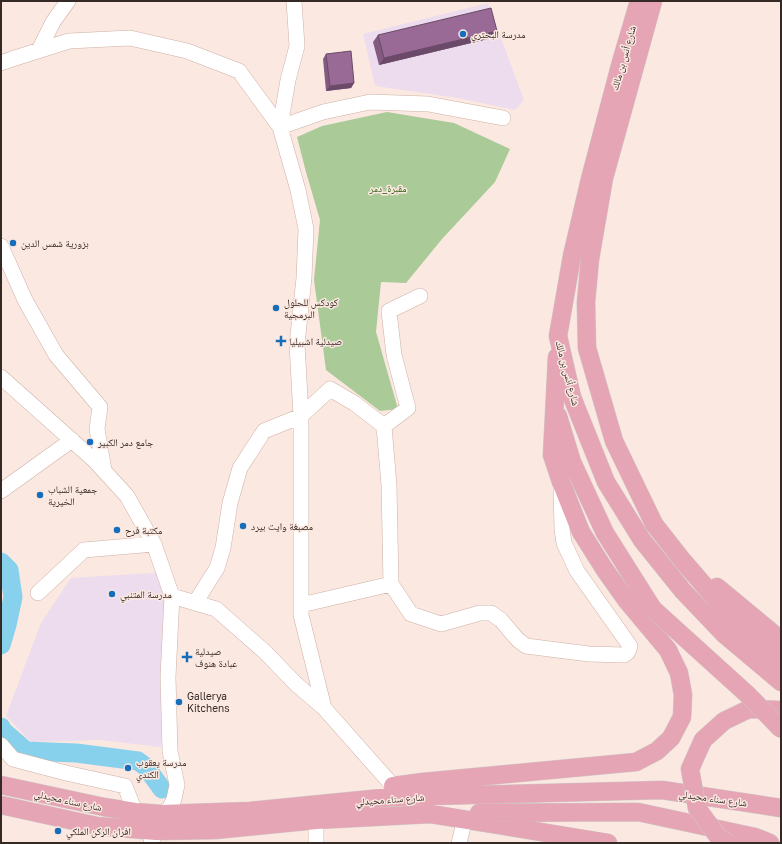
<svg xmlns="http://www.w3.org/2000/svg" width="782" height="844" font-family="'Golos Text','Noto Naskh Arabic',sans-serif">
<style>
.education{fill:#eddcee}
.green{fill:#aaca98}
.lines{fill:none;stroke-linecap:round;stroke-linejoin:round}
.river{stroke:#87d1ed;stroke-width:19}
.minor-casing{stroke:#ceb1a5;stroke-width:16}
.major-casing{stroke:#cfcccb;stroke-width:19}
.minor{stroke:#fff;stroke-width:15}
.major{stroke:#e5a5b4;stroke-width:18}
.major-bridge-casing{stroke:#cfcccb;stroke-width:19;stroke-linecap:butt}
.major-bridge{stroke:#e5a5b4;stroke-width:18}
.wall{fill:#835b80}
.shaded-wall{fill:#6a4a68}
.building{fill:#986a95;stroke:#6a4a68}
.poi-dot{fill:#166dba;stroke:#fbe8e1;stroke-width:1.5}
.labels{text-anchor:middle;stroke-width:3;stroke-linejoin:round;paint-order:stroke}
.poi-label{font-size:10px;fill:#352925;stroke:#fbe8e1;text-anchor:start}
.street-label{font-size:10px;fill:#352925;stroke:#fbe8e1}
.park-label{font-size:10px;fill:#386218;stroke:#fbe8e1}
</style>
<rect width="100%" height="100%" fill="#fbe8e1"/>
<path class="education" d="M488,3L524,100L515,110L458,98L375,86L363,34Z
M168,572L161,747L99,740L31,742L6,716L41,623L71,578Z"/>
<path class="green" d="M387,112L454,123L510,149L495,182L442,239L406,283L381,282L376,332L398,409L380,411L326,370L314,280L320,220L306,172L297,137L322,126Z"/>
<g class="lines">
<path class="river" d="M1,562L9,570L13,597L7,625L1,645
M1,727L3,731L26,751L76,753L138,761L146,767L162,789"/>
<defs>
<path id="minor" d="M294,1L297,46L288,80L280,127L298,190L306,229L304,278L297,344L301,416V615L324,708
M39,50L53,22L68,1
M1,63L12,59L69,41L130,38L187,51L239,71L280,127L323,112L370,102L428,104L503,118
M1,246L25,300L56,355L100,407L97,429L104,470
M1,377L95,461L127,496L154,544L172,596L168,677L170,751L177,785L174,799L169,809L161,814L156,831L151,843
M384,426L389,485L391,584
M1,491L72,440
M38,593L84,550L154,544
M172,596L216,609L265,652L296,684L324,708L393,786L392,796
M195,603L217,568L223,548L230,503L240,468L264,431L301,416L330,389L354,403L384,426L408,408L394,355L389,311L420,296
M301,605L391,584L411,614L441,624L480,613H491L501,620L518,640L526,646L589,654L624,655L628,652L630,646L577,571L564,543L562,529L561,487
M1,745L13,759L66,773L125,786L135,812
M316,843V820
M459,843L465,819"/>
<path id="major" d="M639,1L621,62L590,179L572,256L558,336L572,397L606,482L642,540L683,591L724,634L781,682
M653,1L604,178L590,259L586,302L587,348L614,441L654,524L683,561L734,620L781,662
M558,416L572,462L605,533L653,609
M717,587L781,640
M703,740L724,721L749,709L781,710
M1,785L104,807L135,812L161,814L250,811L392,797L662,790L781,808
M393,786L423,782L636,762L657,751L671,738L682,717L683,695L679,673L668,650L627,601L605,570L581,532L561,482L552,455L557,357
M1,805L97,826L156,831L215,830L316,820L431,814L608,843
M479,813L638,812L755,837L770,843"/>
</defs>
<use href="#minor" class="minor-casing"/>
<use href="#major" class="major-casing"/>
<use href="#minor" class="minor"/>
<use href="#major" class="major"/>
<defs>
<path id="major-bridge" d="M653,609L748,695L781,729
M703,740L690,769L697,808L719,838L728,843"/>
</defs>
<use href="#major-bridge" class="major-bridge-casing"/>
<use href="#major-bridge" class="major-bridge"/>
</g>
<path class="wall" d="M497,31L492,38L379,65L373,42L378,35Z
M326,54L354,83L351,88L326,91L323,59Z"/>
<path class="shaded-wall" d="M497,31L492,38L379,65L384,58Z
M354,83L351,88L326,91L330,86Z"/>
<path class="building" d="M491,8L497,31L384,58L378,35Z
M351,51L354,83L330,86L326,54Z"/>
<g class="poi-dot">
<circle cx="463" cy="34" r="4"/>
<circle cx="13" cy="243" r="4"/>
<circle cx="276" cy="308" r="4"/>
<path d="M279 335h4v4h4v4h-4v4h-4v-4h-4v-4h4z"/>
<circle cx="90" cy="442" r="4"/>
<circle cx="40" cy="495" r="4"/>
<circle cx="243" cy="526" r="4"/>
<circle cx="117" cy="530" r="4"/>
<circle cx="112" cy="594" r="4"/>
<path d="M185 651h4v4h4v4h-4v4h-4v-4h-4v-4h4z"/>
<circle cx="179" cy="702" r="4"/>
<circle cx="128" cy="768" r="4"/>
<circle cx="58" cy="831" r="4"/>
</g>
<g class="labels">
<g class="poi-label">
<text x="471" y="38">مدرسة البحتري</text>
<text x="21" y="247">بزورية شمس الدين</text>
<text x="284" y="306">كودكس للحلول<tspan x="284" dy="12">البرمجية</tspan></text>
<text x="289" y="345">صيدلية اشبيليا</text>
<text x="98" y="446">جامع دمر الكبير</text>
<text x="48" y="493">جمعية الشباب<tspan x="48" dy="12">الخيرية</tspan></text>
<text x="251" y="530">مصبغة وايت بيرد</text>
<text x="125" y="534">مكتبة فرح</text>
<text x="120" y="598">مدرسة المتنبي</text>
<text x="195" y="655">صيدلية<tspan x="195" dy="12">عبادة هنوف</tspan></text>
<text x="187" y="700">Gallerya<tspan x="187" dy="12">Kitchens</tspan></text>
<text x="136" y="766">مدرسة يعقوب<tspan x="136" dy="12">الكندي</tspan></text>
<text x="66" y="835">افران الركن الملكي</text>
</g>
<g class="street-label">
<text transform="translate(623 58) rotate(-74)" y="4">شارع أنس بن مالك</text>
<text transform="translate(568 373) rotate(75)" y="4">شارع أنس بن مالك</text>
<text transform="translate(713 798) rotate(8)" y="4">شارع سناء محيدلي</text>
<text transform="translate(390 799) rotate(-4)" y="4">شارع سناء محيدلي</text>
<text transform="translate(68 800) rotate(12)" y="4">شارع سناء محيدلي</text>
</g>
<g class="park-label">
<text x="388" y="192">مقبرة_دمر</text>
</g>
</g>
<rect width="782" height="844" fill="none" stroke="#352925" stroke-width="4"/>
</svg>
